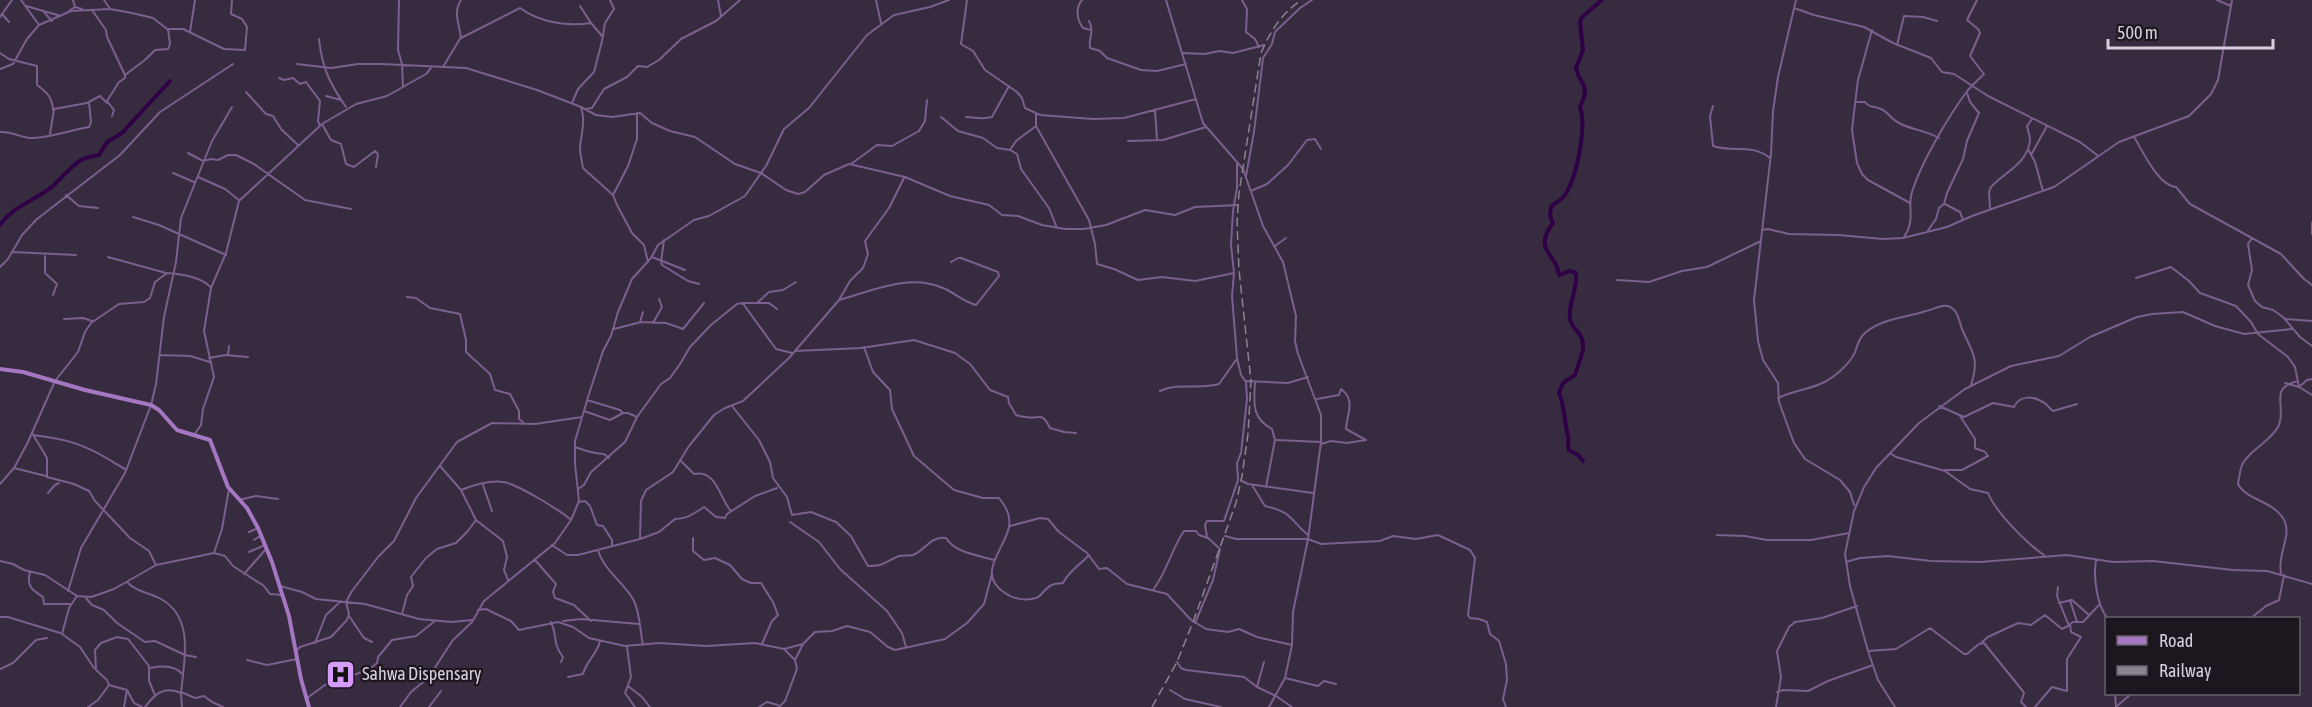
<svg xmlns="http://www.w3.org/2000/svg" width="2312" height="707" font-family="'Asap Condensed',sans-serif">
<style>
.lines{fill:none;stroke-linecap:round;stroke-linejoin:round}
.river{stroke:#2f0045;stroke-width:4}
.street{stroke:#7b5f8e;stroke-width:2}
.secondary{stroke:#a577c2;stroke-width:4}
.rail{stroke:#8c8392;stroke-width:1.5;stroke-dasharray:9 4.5;stroke-linecap:butt}
.labels{text-anchor:middle;stroke-width:4.5;stroke-linejoin:round;paint-order:stroke}
.poi-label{font-size:18px;fill:#d7d0dc;stroke:#1c171f;text-anchor:start}
</style>
<rect width="100%" height="100%" fill="#372c3f"/>
<g class="lines">
<path class="river" d="M0,225C13,206 36,200 53,186C62,178 71,166 81,160C86,157 94,156 99,155L107,142L122,133L170,81
M1583,461L1578,455L1569,450C1567,445 1569,440 1568,436C1564,421 1565,407 1559,393L1563,383L1575,375C1578,363 1588,347 1580,335C1576,329 1571,326 1570,319C1568,303 1578,289 1576,273L1570,271L1559,275C1557,253 1532,251 1553,223L1550,216L1551,207C1556,202 1561,201 1565,195C1577,177 1587,126 1580,107C1591,82 1581,89 1576,68L1583,50L1580,22L1582,17L1602,0"/>
<path class="street" d="M21,0L39,25
M73,0L75,7
M104,0L110,9
M399,0L398,50L402,64L403,86
M718,0L721,16
M876,0L881,23
M967,0L961,44L973,51L985,70L1017,92L1022,98L1025,108L1040,115L1093,119L1124,118L1196,99
M1082,0C1075,8 1077,20 1083,28L1091,30
M1166,0L1203,123L1243,169L1263,226L1283,262L1296,316L1295,341L1298,354L1321,415V442L1308,539L1293,612L1292,645L1285,678L1269,707
M1242,0L1247,9L1246,32L1255,39L1259,47
M1796,0L1778,77L1773,111L1771,154L1754,300L1758,341L1763,360L1778,383L1779,402L1794,443L1805,459L1840,480L1850,492L1854,505
M2217,0L2231,6
M26,6L61,16
M580,6L591,23L602,36
M1794,8L1814,15L1864,27L1893,43L1931,58L1942,72L1954,74L1988,96L2080,142L2097,155
M92,10L106,30L107,37L125,75V78L119,82L107,101L114,110L112,116
M69,11L75,7L82,9
M44,12L52,21
M2,14L9,22
M0,17L12,0
M1089,21C1095,32 1088,38 1090,48L1100,51L1107,58L1141,70L1157,71L1186,64
M1872,30L1858,80L1854,112L1852,130L1857,163L1862,174L1868,180L1910,203
M190,32L195,0
M461,38L520,8C539,22 567,27 591,23
M319,39C322,68 330,84 346,107
M1897,45L1904,16L1923,17L1937,21
M0,53L9,59L37,66V85C47,93 52,96 53,110
M1183,53L1205,54L1219,51L1233,53L1264,45
M297,64L331,68L358,64H382L466,68L537,90L581,107C586,122 581,133 580,148C580,154 582,162 583,168L613,195L617,205L632,233L644,245L648,262
M443,67L461,37C459,24 453,12 461,0
M0,69L13,64L27,39L39,25L71,11L110,9L132,13L153,18L167,29H183L224,49L245,50L247,27L242,19L231,14L232,0
M125,75L145,60L155,50L168,49L170,44L168,29
M279,78L284,80L293,78L300,84L306,82L320,101L318,121L320,126
M246,92L266,114L273,116L281,129L298,145
M326,96L341,100
M1857,102H1865C1869,108 1874,106 1881,109C1887,111 1891,119 1899,123C1912,130 1925,130 1939,138
M572,103L578,89L594,72L602,41L605,23L614,9L610,0
M1713,106L1710,116L1713,146C1734,153 1751,143 1770,158
M581,107L596,115L612,117L640,113L652,123L670,131L695,137L735,164L761,173L786,190L798,194L805,192L824,175L849,164L905,177L950,196L989,205L1002,215L1018,216L1042,225L1065,229H1084L1106,225L1145,210L1175,215L1195,207L1238,205
M585,109L592,108L604,89L627,77L638,66L647,67L659,60L681,39L716,21L740,0
M1155,110L1157,140
M941,117L958,131L983,138L997,148L1010,150L1017,154L1021,169L1049,208L1057,228
M966,117C974,118 985,119 992,117L1009,86
M322,124L331,140L341,144L346,164L354,167L375,151L378,154L376,167
M1036,126L1089,220L1095,244L1097,264L1114,269L1138,280L1162,277L1195,281L1234,273
M0,132C13,131 22,139 33,138C52,137 71,130 89,127L91,122L89,102
M50,134L54,109L87,103L100,96L107,103
M2134,137C2143,151 2158,186 2176,187L2190,204L2281,254L2304,279L2312,285
M1128,141L1163,140L1206,127
M2028,149L2035,162L2043,191
M1010,150L1016,141L1036,126V114
M188,153L203,161L211,159L218,160L228,155H236L254,164L305,200L351,209
M2031,155L2047,126
M851,164L877,145L892,146L919,131L925,121L927,100
M173,173L194,182
M1246,176L1254,132L1263,58L1272,44L1275,32L1300,8L1312,0
M198,177L225,189L239,200
M1251,191L1267,184L1288,165L1307,140L1315,139L1321,149
M66,195L79,206L98,208
M613,195L628,166L637,139V113
M1945,204L1960,212L1963,220
M1990,209L1989,192L1991,187C2005,172 2028,163 2030,140C2030,136 2028,131 2027,126L2032,119
M133,217L159,225L226,255
M2312,223V234
M1762,230L1768,229L1789,234L1838,235L1883,239L1903,238L1947,227L1972,216L2054,187L2119,142L2189,116L2211,94L2218,80L2232,0
M1927,232L1936,219L1939,208L1944,204L1947,193L1963,159L1967,141L1979,113L1970,102L1967,93
M1904,237C1916,220 1907,208 1912,192C1921,163 1949,115 1968,90C1973,84 1979,79 1984,74L1970,56L1980,33L1978,29L1967,20L1977,0
M2252,238L2248,244L2252,270L2248,285L2255,301L2262,307L2273,310L2283,317L2300,337L2312,346
M664,240L661,262L662,265L688,281L699,284
M1275,246L1286,238
M12,252L76,255
M45,256V273L57,284L53,295
M108,257L166,273
M652,257L685,270
M0,267L8,259L22,235L37,219L120,155L160,112L233,64
M2136,278L2171,267L2189,281L2200,293L2236,306L2251,322L2258,334L2288,357L2295,367L2299,387L2312,395
M1617,280L1649,282L1682,271L1707,267L1761,241
M407,297L416,298L430,308L460,314L466,340V352L490,374L495,390L510,394L519,411V419L523,422
M839,300C872,291 909,273 943,288C955,293 964,302 976,305L999,276L998,272L961,258H958L951,262
M758,302L769,292L783,290L796,282
M743,303H769L777,309
M64,319L83,318L92,321
M2286,319L2312,321
M640,322L643,312
M653,323L662,307L659,299
M614,329L641,322L666,323L683,329L704,303
M864,347L873,372L890,390L892,409L914,456L954,490L983,498H999C1006,507 1011,515 1009,527C1005,549 975,574 1005,593C1013,599 1026,601 1036,598C1042,596 1044,589 1050,586C1054,583 1059,584 1063,583C1069,571 1080,565 1089,555
M795,351L861,348L914,340L955,353L970,364L990,390L1008,397L1009,403L1016,415C1019,416 1022,417 1026,417C1040,420 1041,410 1050,428L1064,432L1076,433
M160,355L190,356L210,362
M228,355L229,346
M209,358L225,355L248,357
M1246,381L1288,383L1308,377
M1255,382C1254,402 1251,418 1272,429L1275,440L1266,487
M2285,383L2299,387L2307,380L2312,379
M1160,391C1178,382 1200,390 1219,384L1236,360
M1778,398C1796,389 1818,389 1834,376C1841,371 1852,360 1855,352C1858,344 1859,338 1866,332C1884,318 1905,318 1926,311C1933,310 1941,304 1948,306C1958,309 1959,321 1962,329C1972,353 1980,357 1971,385
M1317,399L1339,395L1341,389C1356,400 1347,414 1346,429L1366,440
M587,400L620,410L623,413H628L637,417
M732,406L759,440L770,462L773,478L787,497L792,515L811,512L836,522L851,536L868,566C886,566 886,561 899,556C903,555 908,556 913,555C926,550 930,536 946,538C955,553 978,555 994,560
M1939,406L1964,417L1993,403L2014,407C2020,394 2035,396 2046,404C2048,406 2050,409 2053,411L2077,404
M584,411L610,420L623,413
M32,433L47,458V477L74,484L89,491L95,501L130,538L149,551L156,565
M33,435C66,439 81,443 110,460C115,464 121,466 126,470
M194,435L201,425L203,409L214,377L204,331L211,288L226,253L239,201L322,124L356,104L387,96L426,74L431,68
M1276,440L1321,442
M1321,444L1331,441L1347,443L1366,440
M575,447C583,450 595,454 604,454L609,458
M1890,453L1896,457L1945,471L1970,489L1988,493C1995,511 2027,544 2044,555
M680,460L694,474C717,469 720,500 731,511
M440,466L461,490L476,520L503,541L507,557L504,570L508,580
M14,468L46,476
M1945,470H1962L1988,456L1985,452L1975,448V439L1960,416
M1242,481L1248,484L1313,493
M0,484L14,468L27,444L55,381L78,352L85,332L91,323L119,304L144,302L150,298L155,282L167,273C180,274 203,277 211,288
M483,485L492,511
M1252,485L1265,506C1294,513 1288,518 1308,535
M578,489L584,485L591,472L625,442L637,417L661,384L670,378L680,364L690,347L711,325L737,304L742,303L744,305L776,349L792,353
M461,490C474,485 489,480 503,482C516,483 559,510 570,519
M48,493L55,485L59,483
M239,500L256,496L278,499
M579,502L585,501L590,506L597,525L603,526L612,540V545
M790,522L819,542L840,569L887,611L902,633L906,647
M1010,526L1040,518L1048,519L1059,532L1087,553L1099,569L1107,568L1127,584L1167,594L1191,620L1206,629L1228,632L1239,629L1257,637L1292,645
M249,532L258,528
M1717,535L1745,536L1767,540H1811L1849,533
M1225,536L1236,539H1308L1321,544L1380,541L1393,536L1416,539L1438,535L1470,550L1475,558L1468,615L1470,618L1479,619L1487,622L1490,634L1499,641L1506,664L1507,680L1503,699L1506,707
M693,538V551L704,560L715,558L730,565L742,579L751,583H761L773,602L778,615L772,621L762,644
M640,539L659,532L675,519C687,519 693,514 704,507L716,517L725,518L727,514L755,496L777,488
M254,540L262,535
M552,545L567,555H578L640,539L641,501L646,490L673,472L689,446L714,415L725,408L743,401L789,358L839,300L850,281L863,268L868,254L865,241L889,208L904,178
M598,550C603,569 623,582 633,599C640,611 640,631 643,645
M249,552L265,545
M214,553L222,529L229,489
M535,560L556,584L553,592L555,598L574,605L591,621
M2096,560C2093,578 2097,604 2107,618
M0,561L13,564L24,570L45,575L77,596L91,597L114,589L156,565L214,553L225,556L233,566L264,586L270,594L282,595
M1846,562L1860,558L1888,556L1931,561L1980,562L2067,555L2113,562L2153,561L2233,570L2267,571L2312,584
M30,572C26,586 32,590 43,597L44,604H70
M2281,573C2277,556 2291,537 2285,522C2276,501 2247,501 2238,484C2239,478 2240,470 2242,465C2248,451 2270,442 2278,427C2288,407 2267,388 2298,381
M244,574L266,549
M128,583C138,593 149,592 161,599C195,618 184,661 181,693
M280,586L302,592L316,599L365,604L419,619L452,622L472,620
M2058,587L2057,596L2069,626
M1153,590C1167,572 1171,550 1184,531H1196L1199,535L1208,538
M68,591L81,548L125,473L151,405L156,384L164,317L176,262L181,218L212,141L232,107
M77,596L69,608L62,634L80,647L94,668
M85,597L92,605L104,610L117,623L145,642L155,641L185,655L196,657
M2070,600L2077,622
M2059,603L2072,600L2089,615
M478,610L486,609L511,621L519,630L558,622L573,627L589,638L625,646L659,643L706,646L755,643L784,649L795,660L797,669L785,701L779,707
M402,614L407,595L413,586L411,577L426,558L437,549L456,543L467,532L476,520
M349,616L364,638L372,642
M0,617H8L60,633
M2251,618L2266,606L2279,600L2284,575
M563,621L581,619L639,624
M551,622C558,637 552,643 563,657L561,662
M1195,623L1213,580L1220,549L1207,537L1205,525L1207,521H1224L1238,480L1237,463L1241,453L1247,399L1246,382L1241,375L1237,358L1232,296L1234,273L1231,245L1233,211L1237,188V162
M1982,642L1988,637L2018,623L2031,625L2045,615L2062,629L2068,626
M315,643L326,615L341,601
M627,647L631,677L625,693L635,707
M784,649L803,644L815,632L832,631L847,626L870,632L888,647L895,650L945,639L967,623L984,604L992,574
M1868,651L1896,649L1930,628L1964,654H1967L1979,644L1984,643L2022,690L2024,693L2021,702L2026,707
M295,652L300,647L331,637L347,620L349,614L346,602L352,591L378,557L394,541L416,498L457,442L492,423L535,424L582,417
M247,660L267,665L297,659
M795,660L803,644
M1177,662L1181,668L1186,670L1244,677L1257,687L1276,696L1292,707
M150,668C160,666 175,665 182,674
M0,669L13,663L36,640L47,638
M568,677L583,674C586,661 598,653 600,641
M1285,678L1318,686L1324,681L1336,684
M344,679L371,668L377,663L378,657L392,640L416,636L435,621
M109,685L127,690L134,703L142,707
M628,686L642,697L650,707
M1257,687L1264,662
M1170,690L1185,699L1221,707
M181,692L195,698L204,696L212,702L223,707
M1777,692L1783,690L1808,691L1828,681L1873,665
M2115,694L2116,706
M307,698L336,677
M88,707L98,700L109,685L107,680L96,670L95,650L101,643L117,637L128,639L149,666V681L155,695
M124,707L127,690
M145,707C154,695 164,685 181,693L182,707
M400,707L411,692L428,678L453,640L472,622L484,601L555,543L571,520L579,501L575,464V441L589,394L603,351L611,336L618,312L632,279L651,258L658,245L694,220L709,216L745,196L766,166L784,129L809,108L867,35L894,15L930,7L949,0
M429,707L441,691
M759,707L767,702L778,705
M1776,707L1781,677L1777,651L1789,627L1795,622L1822,618L1857,606
M1895,707L1878,680L1868,651L1850,586L1845,554L1854,511L1864,487L1876,468L1919,423L1965,389L2011,366L2059,356L2090,337L2137,317L2152,314L2183,312L2215,326L2244,334L2292,329
M2035,707L2052,687L2067,691V659L2081,637L2071,632L2070,624L2073,622H2083L2099,605
M2116,707L2131,694"/>
<path class="secondary" d="M0,369L23,372L85,390L151,405L159,410L177,430L210,440L228,487L247,508L258,528L272,562L289,616L301,679L309,707"/>
<path class="rail" d="M1152,707L1177,662L1193,622L1236,503L1242,476L1248,434L1251,381L1239,270L1237,222L1239,193L1261,53C1270,32 1282,12 1302,0"/>
</g>
<defs>
<symbol id="hospital-square" viewBox="-11 -11 22 22"><rect x="-9" y="-9" width="18" height="18" rx="4" fill="#d59bfb" stroke="#1c171f"/><path d="M-5-5h3v3.5h4V-5h3V5h-3V1.5h-4V5h-3Z" fill="#111"/></symbol>
</defs>
<g fill-rule="evenodd">
<use href="#hospital-square" x="324" y="658" width="33" height="33"/>
</g>
<g class="labels">
<g class="poi-label">
<text x="362" y="680">Sahwa Dispensary</text>
</g>
</g>
<rect x="2105" y="617" width="195" height="78" fill="#1c171f" stroke="#67616b" stroke-width="1.5"/>
<rect x="2117" y="636" width="30" height="9" fill="#a577c2" stroke="#67616b" stroke-width="1.5"/>
<text x="2159" y="647" font-size="18" fill="#d7d0dc">Road</text>
<rect x="2117" y="666" width="30" height="9" fill="#8c8392" stroke="#67616b" stroke-width="1.5"/>
<text x="2159" y="677" font-size="18" fill="#d7d0dc">Railway</text>
<path d="M2108 39v9h165v-9" fill="none" stroke="#d7d0dc" stroke-width="3"/>
<text x="2117" y="39" font-size="18" fill="#d7d0dc" stroke="#1c171f" stroke-width="4.5" paint-order="stroke">500 m</text>
</svg>
